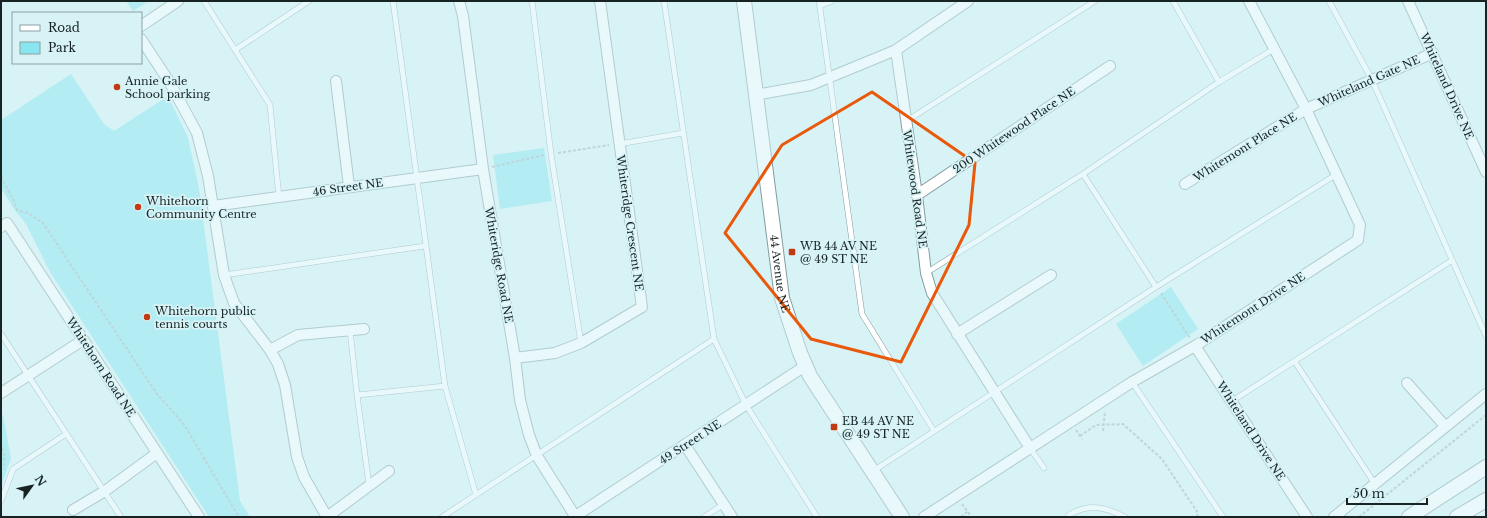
<svg xmlns="http://www.w3.org/2000/svg" width="1487" height="518" font-family="'Libre Baskerville',serif">
<style>
.green{fill:#87e6ef}
.lines{fill:none;stroke-linecap:round;stroke-linejoin:round}
.lane-casing{stroke:#839da0;stroke-width:6}
.street-casing{stroke:#839da0;stroke-width:12}
.secondary-casing{stroke:#839da0;stroke-width:16}
.path{stroke:#9db4b7;stroke-width:2;stroke-dasharray:3 2;stroke-linecap:butt}
.lane{stroke:#fff;stroke-width:5}
.street{stroke:#fff;stroke-width:10}
.secondary{stroke:#fff;stroke-width:14}
.marked{fill:none;stroke:#e8590c;stroke-width:3;stroke-linejoin:round}
.poi-dot{fill:#c23912;stroke:#d7f3f6;stroke-width:1.5}
.labels{text-anchor:middle;stroke-width:3.5;stroke-linejoin:round;paint-order:stroke}
.poi-label{font-size:11px;fill:#182324;stroke:#d7f3f6;text-anchor:start}
.street-label{font-size:11px;fill:#182324;stroke:#d7f3f6}
</style>
<rect width="100%" height="100%" fill="#d7f3f6"/>
<path class="green" d="M126,1H149L133,11Z
M71,74L104,124L114,131L168,96L188,138L199,188L240,501L250,517H209L50,272L26,224L14,209L1,188V120Z
M544,148L552,201L500,209L493,155Z
M1171,287L1198,329L1143,366L1116,324Z
M1,415H3L11,459L1,486Z"/>
<g class="lines">
<defs>
<path id="lane" d="M204,1L270,105L279,198
M393,1L445,386L476,495
M532,1L551,154L581,343
M819,1L862,314L934,431
M1173,1L1219,82
M1329,1L1372,80L1486,336
M820,6L832,1
M235,50L309,1
M905,122L1095,1
M619,144L683,133
M1083,174L1156,287
M926,273L1083,174L1219,82L1274,49
M224,275L425,246
M350,330L357,395L369,485
M1,334L121,517
M714,339L746,405L817,517
M1295,362L1375,484
M1132,382L1223,517
M357,395L445,386
M1232,401L1451,261
M1030,448L1044,468
M873,471L1156,287L1337,174
M1,501L13,469L66,434
M442,517L714,339L664,1
M704,517L724,504
M1068,517L1069,515C1089,503 1105,507 1125,517"/>
<path id="street" d="M459,1L463,16L483,169L515,358L520,400L529,435L537,456L575,516
M1408,1L1486,172
M141,26L178,1
M141,39L170,83L197,133L208,176L224,275L234,303L270,350L278,364L285,385L297,457L304,477L327,517
M896,50L968,1
M336,81L349,186
M755,95L811,85L896,50L917,195L926,273L932,293L1030,448
M1185,184L1306,109L1433,53
M917,195L1110,66
M213,206L483,169
M1,227L7,223L199,517
M957,334L1051,275
M1195,346L1307,517
M270,350L298,335L364,329
M515,358L555,353L581,343L642,307L600,1
M1407,383L1445,426
M1,393L83,340
M685,445L732,517
M73,510L105,491L157,453
M327,517L389,471
M574,517L805,366
M924,517L1132,382L1195,346L1358,240L1360,225L1306,109L1249,1
M1334,517L1486,394"/>
<g id="secondary">
<path id="s1" d="M744,1L782,298L800,353L810,376L902,517"/>
<path d="M1409,517L1486,467"/>
<path d="M1457,517L1486,500"/>
</g>
</defs>
<use href="#lane" class="lane-casing"/>
<use href="#street" class="street-casing"/>
<use href="#secondary" class="secondary-casing"/>
<path class="path" d="M558,153L609,145
M492,167L544,155
M1,177L13,199L17,210L28,213L43,223L157,394L183,423L239,517
M1161,293L1190,338
M1076,430L1082,439
M1103,431L1105,411
M1080,436L1096,425L1123,424L1162,459L1198,513L1197,517
M1,443L4,455V469
M962,504L971,516
M961,517L967,512
M1359,517L1486,415"/>
<use href="#lane" class="lane"/>
<use href="#street" class="street"/>
<use href="#secondary" class="secondary"/>
</g>
<path d="M0 0H1487V518H0ZM872,92L975,163L969,225L901,362L811,339L725,233L782,145Z" fill="#d7f3f6" fill-opacity=".55" fill-rule="evenodd"/>
<path class="marked" d="M872,92L975,163L969,225L901,362L811,339L725,233L782,145Z"/>
<g class="poi-dot">
<circle cx="117" cy="87" r="4"/>
<circle cx="138" cy="207" r="4"/>
<rect x="788" y="248" width="8" height="8" rx="2"/>
<circle cx="147" cy="317" r="4"/>
<rect x="830" y="423" width="8" height="8" rx="2"/>
</g>
<g class="labels">
<g class="poi-label">
<text x="125" y="85">Annie Gale<tspan x="125" dy="13">School parking</tspan></text>
<text x="146" y="205">Whitehorn<tspan x="146" dy="13">Community Centre</tspan></text>
<text x="800" y="250">WB 44 AV NE<tspan x="800" dy="13">@ 49 ST NE</tspan></text>
<text x="155" y="315">Whitehorn public<tspan x="155" dy="13">tennis courts</tspan></text>
<text x="842" y="425">EB 44 AV NE<tspan x="842" dy="13">@ 49 ST NE</tspan></text>
</g>
<g class="street-label">
<text transform="translate(1369 81) rotate(-24)" y="4">Whiteland Gate NE</text>
<text transform="translate(1447 86) rotate(66)" y="4">Whiteland Drive NE</text>
<text transform="translate(1014 130) rotate(-34)" y="4">200 Whitewood Place NE</text>
<text transform="translate(1245 147) rotate(-32)" y="4">Whitemont Place NE</text>
<text transform="translate(348 187) rotate(-8)" y="4">46 Street NE</text>
<text transform="translate(915 189) rotate(82)" y="4">Whitewood Road NE</text>
<text transform="translate(630 223) rotate(82)" y="4">Whiteridge Crescent NE</text>
<text transform="translate(499 265) rotate(80)" y="4">Whiteridge Road NE</text>
<text dy="4" stroke="none"><textPath href="#s1" startOffset="275">44 Avenue NE</textPath></text>
<text transform="translate(1253 308) rotate(-33)" y="4">Whitemont Drive NE</text>
<text transform="translate(101 367) rotate(57)" y="4">Whitehorn Road NE</text>
<text transform="translate(1251 431) rotate(57)" y="4">Whiteland Drive NE</text>
<text transform="translate(690 442) rotate(-33)" y="4">49 Street NE</text>
</g>
</g>
<rect width="1487" height="518" fill="none" stroke="#182324" stroke-width="4"/>
<rect x="12" y="12" width="130" height="52" fill="#d7f3f6" stroke="#8ba0a2"/>
<rect x="20" y="25" width="20" height="6" fill="#ffffff" stroke="#8ba0a2"/>
<text x="48" y="32" font-size="12" fill="#182324">Road</text>
<rect x="20" y="42" width="20" height="12" fill="#87e6ef" stroke="#8ba0a2"/>
<text x="48" y="52" font-size="12" fill="#182324">Park</text>
<g transform="translate(32 486) rotate(57)" stroke="#d7f3f6" stroke-width="3" paint-order="stroke">
<path d="M0-3L7 15L0 10L-7 15Z" fill="#182324"/>
<text y="-6" font-size="11" font-weight="bold" text-anchor="middle" fill="#182324">N</text>
</g>
<path d="M1347 498v6h80v-6" fill="none" stroke="#182324" stroke-width="2"/>
<text x="1353" y="498" font-size="12" fill="#182324" stroke="#d7f3f6" stroke-width="3" paint-order="stroke">50 m</text>
</svg>
